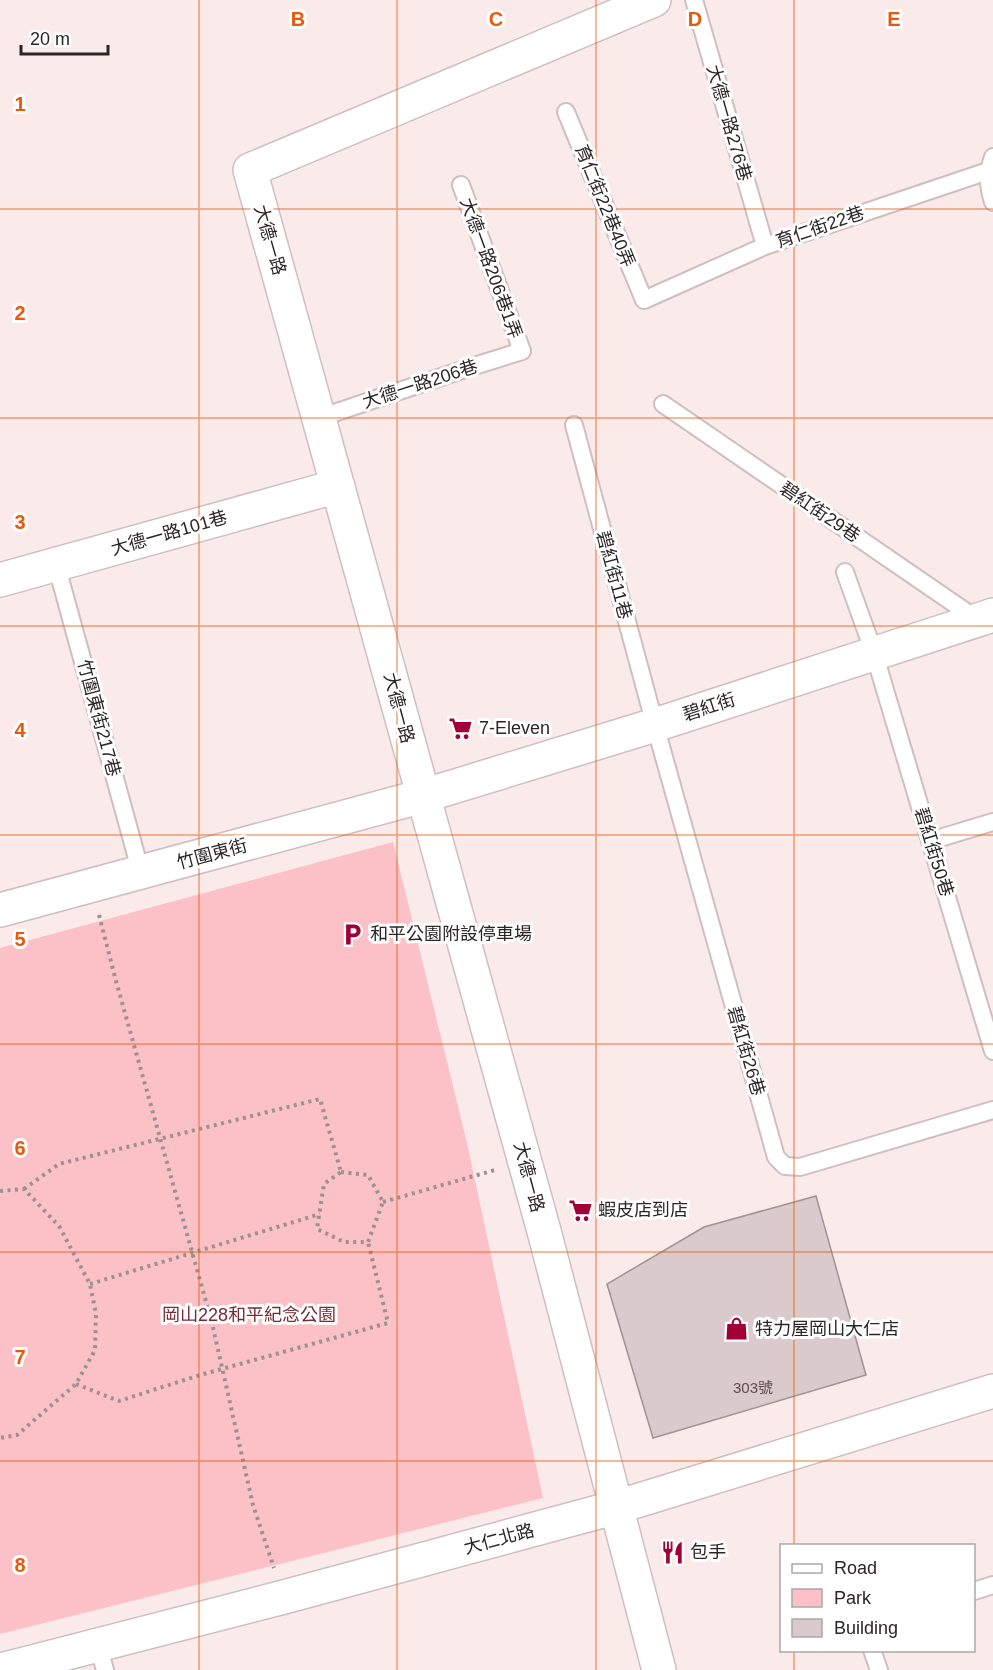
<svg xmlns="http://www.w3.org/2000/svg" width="993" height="1670" font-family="Helvetica,'Noto Sans TC',sans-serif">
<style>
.green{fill:#fbc1c6}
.building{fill:#dacacb;stroke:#a19293;stroke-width:1.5}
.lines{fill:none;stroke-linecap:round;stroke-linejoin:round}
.lane-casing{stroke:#cfbfc0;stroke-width:20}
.street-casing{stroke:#cfbfc0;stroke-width:36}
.path{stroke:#9c9191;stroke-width:4;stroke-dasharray:3 4.5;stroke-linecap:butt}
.lane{stroke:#fff;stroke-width:16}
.street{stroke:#fff;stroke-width:33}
.grid{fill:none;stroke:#e8590c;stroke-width:1.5;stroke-opacity:0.55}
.labels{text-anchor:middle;stroke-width:6;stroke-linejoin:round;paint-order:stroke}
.number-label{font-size:15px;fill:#574e4f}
.street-label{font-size:18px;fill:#2b2526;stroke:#fff}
.poi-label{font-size:18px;fill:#2b2526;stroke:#fff;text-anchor:start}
.park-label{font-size:18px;fill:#742b37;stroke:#fff}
.grid-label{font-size:20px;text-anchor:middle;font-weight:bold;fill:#e8590c;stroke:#fff;stroke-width:6;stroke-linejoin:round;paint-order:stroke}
</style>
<rect width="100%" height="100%" fill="#faeaea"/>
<path class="green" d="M393,842L467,1143L543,1498L0,1634V948Z"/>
<path class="building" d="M816,1196L866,1375L653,1438L607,1284L704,1227Z"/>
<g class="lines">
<defs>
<path id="lane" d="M694,0L765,246
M566,112L644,300L765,246L988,171
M993,157C987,174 988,185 993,202
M663,404L978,620
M319,418L471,367L522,351L461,185
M574,425L655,725L776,1157L785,1166L800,1167L993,1110
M56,564L141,873
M845,572L874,653L993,1051
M930,841L993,822
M974,1591L993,1585
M98,1645L105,1670
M872,1650L879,1670"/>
<path id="street" d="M654,0L250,170L544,1231L659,1670
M0,580L338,486
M0,910L423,796L655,725L993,615
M1,1670L284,1597L617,1507L993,1391"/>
</defs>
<use href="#lane" class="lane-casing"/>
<use href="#street" class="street-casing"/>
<path class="path" d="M99,915L116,981L212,1323L253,1505L274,1568
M341,1172L368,1175L383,1202L368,1242H344L317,1229L324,1184Z
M24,1189L59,1164L320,1099L341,1172
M0,1191L24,1189L59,1226L90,1284L96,1314L95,1350L76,1384L17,1435L0,1438
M383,1202L495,1170
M90,1284L320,1214
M76,1384L119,1401L200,1375L388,1323L368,1242"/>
<use href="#lane" class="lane"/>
<use href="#street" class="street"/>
</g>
<path class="grid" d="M199,0V1670M397,0V1670M596,0V1670M794,0V1546M0,209H993M0,418H993M0,626H993M0,835H993M0,1044H993M0,1252H993M0,1461H993M794,1650V1670"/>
<defs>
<symbol id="supermarket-bare" viewBox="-9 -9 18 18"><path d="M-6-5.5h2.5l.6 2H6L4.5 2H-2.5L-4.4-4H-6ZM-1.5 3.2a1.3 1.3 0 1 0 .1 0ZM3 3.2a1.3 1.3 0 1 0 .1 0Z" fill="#a10037" stroke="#fff" stroke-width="2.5" paint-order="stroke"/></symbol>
<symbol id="parking-bare" viewBox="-9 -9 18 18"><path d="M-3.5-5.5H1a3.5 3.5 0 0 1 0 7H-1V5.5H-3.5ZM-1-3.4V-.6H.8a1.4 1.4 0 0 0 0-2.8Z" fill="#a10037" stroke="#fff" stroke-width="2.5" paint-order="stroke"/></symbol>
<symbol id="shop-bare" viewBox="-9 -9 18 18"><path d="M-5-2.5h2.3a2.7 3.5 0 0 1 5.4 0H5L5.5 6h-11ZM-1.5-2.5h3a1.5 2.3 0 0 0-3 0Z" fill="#a10037" stroke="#fff" stroke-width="2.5" paint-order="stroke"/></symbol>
<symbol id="restaurant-bare" viewBox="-9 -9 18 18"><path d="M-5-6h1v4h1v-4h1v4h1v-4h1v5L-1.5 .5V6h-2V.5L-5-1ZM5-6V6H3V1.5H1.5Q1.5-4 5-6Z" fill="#a10037" stroke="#fff" stroke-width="2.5" paint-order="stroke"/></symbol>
</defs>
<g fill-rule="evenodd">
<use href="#supermarket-bare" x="444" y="712" width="33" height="33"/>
<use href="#parking-bare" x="336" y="918" width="33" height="33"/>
<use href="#supermarket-bare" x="564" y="1194" width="33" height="33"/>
<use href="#shop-bare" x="720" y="1312" width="33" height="33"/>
<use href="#restaurant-bare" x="656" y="1536" width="33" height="33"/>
</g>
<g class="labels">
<g class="number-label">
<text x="753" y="1393">303號</text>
</g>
<g class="street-label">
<text transform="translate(729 123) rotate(74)" y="6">大德一路276巷</text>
<text transform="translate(605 206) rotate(68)" y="6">育仁街22巷40弄</text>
<text transform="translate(820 227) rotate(-19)" y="6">育仁街22巷</text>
<text transform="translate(270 240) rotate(74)" y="6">大德一路</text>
<text transform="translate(491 268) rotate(70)" y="6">大德一路206巷1弄</text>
<text transform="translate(420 384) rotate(-18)" y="6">大德一路206巷</text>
<text transform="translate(820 512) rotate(34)" y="6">碧紅街29巷</text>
<text transform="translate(169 533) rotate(-16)" y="6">大德一路101巷</text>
<text transform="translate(614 575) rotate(75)" y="6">碧紅街11巷</text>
<text transform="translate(709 707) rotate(-18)" y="6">碧紅街</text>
<text transform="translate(399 708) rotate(75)" y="6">大德一路</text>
<text transform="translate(99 718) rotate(75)" y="6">竹圍東街217巷</text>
<text transform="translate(934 852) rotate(73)" y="6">碧紅街50巷</text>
<text transform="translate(212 854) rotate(-15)" y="6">竹圍東街</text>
<text transform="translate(746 1051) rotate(74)" y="6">碧紅街26巷</text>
<text transform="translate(529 1177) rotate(75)" y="6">大德一路</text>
<text transform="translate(499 1539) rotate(-15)" y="6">大仁北路</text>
</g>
<g class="poi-label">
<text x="479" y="734">7-Eleven</text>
<text x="370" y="940">和平公園附設停車場</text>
<text x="598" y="1216">蝦皮店到店</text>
<text x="755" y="1335">特力屋岡山大仁店</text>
<text x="690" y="1558">包手</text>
</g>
<g class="park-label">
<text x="249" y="1321">岡山228和平紀念公園</text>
</g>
</g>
<g class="grid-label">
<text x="298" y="26">B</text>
<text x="496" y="26">C</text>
<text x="695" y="26">D</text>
<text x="894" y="26">E</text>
<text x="20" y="111">1</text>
<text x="20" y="320">2</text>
<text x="20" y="529">3</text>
<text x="20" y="737">4</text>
<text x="20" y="946">5</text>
<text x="20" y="1155">6</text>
<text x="20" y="1364">7</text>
<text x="20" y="1572">8</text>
</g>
<rect x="780" y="1544" width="195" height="108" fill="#ffffff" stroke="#aaa8a8" stroke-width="1.5"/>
<rect x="792" y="1564" width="30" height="9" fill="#ffffff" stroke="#aaa8a8" stroke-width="1.5"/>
<text x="834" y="1574" font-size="18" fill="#2b2526">Road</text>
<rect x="792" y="1589" width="30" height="18" fill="#fbc1c6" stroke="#aaa8a8" stroke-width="1.5"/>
<text x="834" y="1604" font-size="18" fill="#2b2526">Park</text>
<rect x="792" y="1619" width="30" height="18" fill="#dacacb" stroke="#aaa8a8" stroke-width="1.5"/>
<text x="834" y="1634" font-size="18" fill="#2b2526">Building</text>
<path d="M21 45v9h87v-9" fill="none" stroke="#2b2526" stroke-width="3"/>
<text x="30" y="45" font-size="18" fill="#2b2526" stroke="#ffffff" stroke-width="4.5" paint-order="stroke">20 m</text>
</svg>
